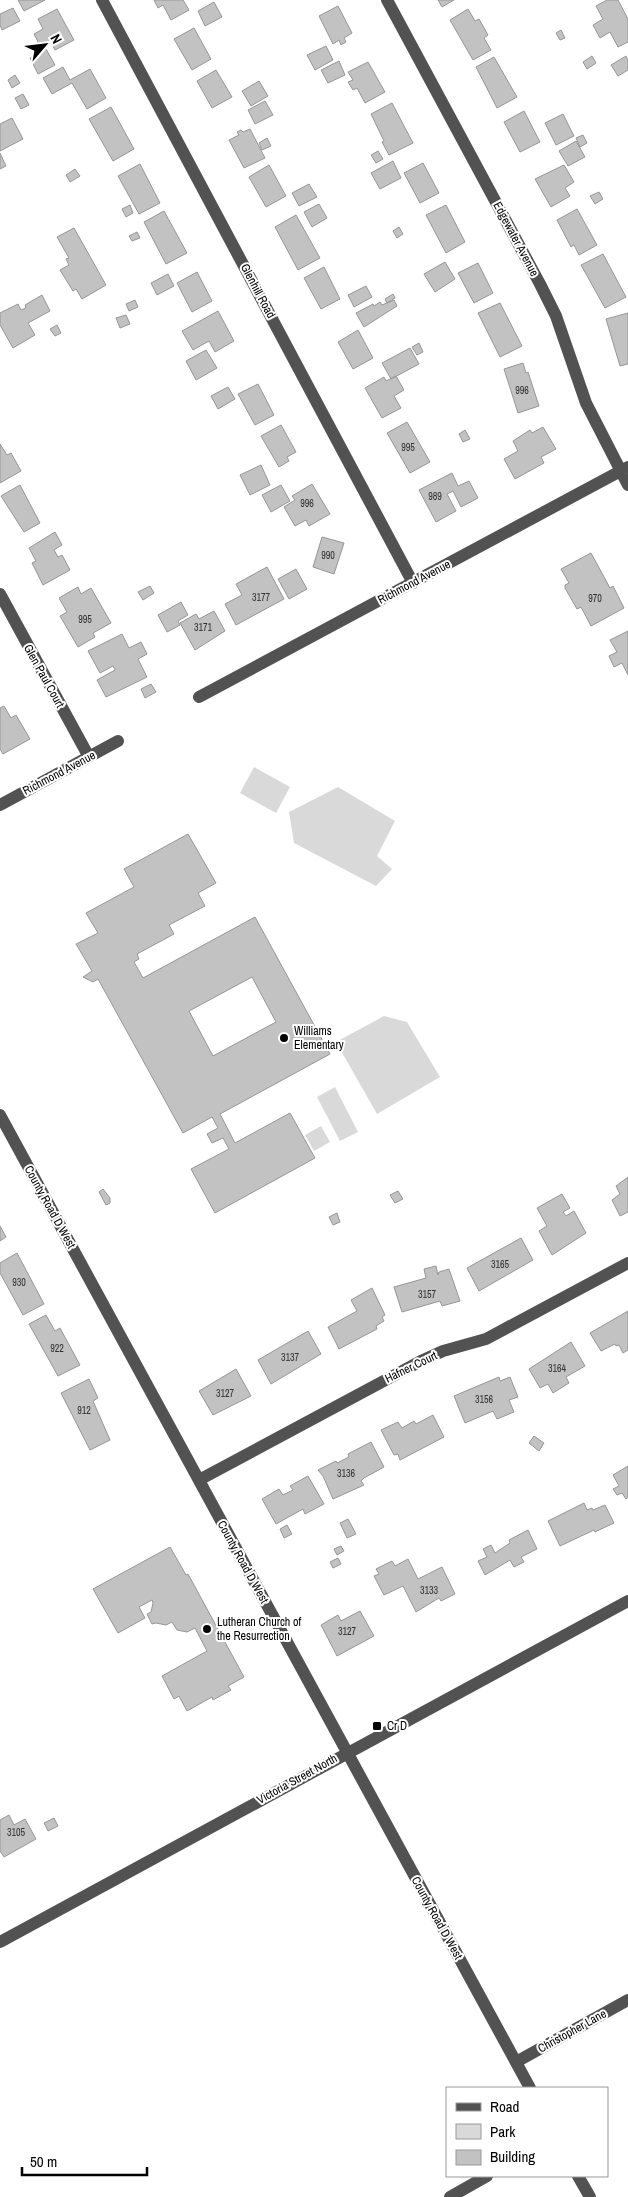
<svg xmlns="http://www.w3.org/2000/svg" width="628" height="2197" font-family="'Archivo Narrow',sans-serif">
<style>
.green{fill:#d9d9d9}
.building{fill:#c2c2c2;stroke:#969696;fill-rule:evenodd}
.lines{fill:none;stroke-linecap:round;stroke-linejoin:round}
.minor{stroke:#525252;stroke-width:12}
.poi-dot{fill:#000;stroke:#fff;stroke-width:2}
.labels{text-anchor:middle;stroke-width:4;stroke-linejoin:round;paint-order:stroke}
.number-label{font-size:10px;fill:#303030}
.street-label{font-size:12px;fill:#000;stroke:#fff}
.poi-label{font-size:12px;fill:#000;stroke:#fff;text-anchor:start}
</style>
<rect width="100%" height="100%" fill="#fff"/>
<path class="green" d="M254,767L290,787L276,813L240,793Z
M338,787L395,821L377,856L392,869L376,886L294,843L289,812Z
M384,1016L407,1022L440,1077L377,1114L336,1042Z
M335,1087L358,1132L340,1141L317,1097Z
M321,1126L330,1142L314,1151L305,1135Z"/>
<path class="building" d="M18,0H45L24,11Z
M154,0H183L189,10L171,20L163,5L158,8Z
M438,0H454L442,7Z
M607,0H618L628,19V42L618,47L610,32L600,38L593,25L603,19L596,6Z
M214,2L222,17L205,26L198,11Z
M338,6L352,33L344,38L346,42L341,45L339,40L333,44L319,16Z
M13,8L20,21L2,30L0,25V14Z
M57,9L74,40L55,50L50,41L40,46L34,34L43,29L38,19Z
M468,9L475,21L479,19L488,35L484,38L491,50L473,60L450,20Z
M194,28L211,59L192,70L174,39Z
M561,30L565,38L560,40L556,33Z
M326,46L333,60L315,70L307,55Z
M46,49L55,65L38,74L30,58Z
M592,56L596,63L587,69L583,62Z
M626,56L628,60V70L618,76L611,65Z
M494,57L517,97L497,108L476,67Z
M339,61L345,75L328,83L321,70Z
M368,62L385,92L365,103L357,88L353,90L348,82L353,80L348,72Z
M63,67L70,80L90,69L106,98L87,109L72,83L52,94L43,78Z
M216,70L232,97L212,108L197,81Z
M15,75L20,83L12,88L8,80Z
M259,81L268,96L251,106L242,91Z
M23,94L29,105L21,109L15,98Z
M265,101L273,115L255,124L248,110Z
M392,103L413,143L389,155L382,142L384,141L371,114Z
M111,107L134,149L113,161L89,119Z
M524,111L540,142L520,152L504,122Z
M563,114L574,136L556,145L545,123Z
M12,118L23,139L0,151V124Z
M250,129L265,158L244,168L229,140L239,135L237,132L241,130L243,132Z
M583,135L587,143L580,147L576,138Z
M267,138L271,146L262,150L259,143Z
M576,141L585,157L568,166L559,151Z
M378,151L383,159L376,163L371,155Z
M0,153L6,166L0,169Z
M393,161L401,178L380,189L371,173Z
M423,163L439,193L420,203L404,173Z
M140,164L160,203L139,214L118,176Z
M269,165L286,196L266,207L249,177Z
M564,165L574,182L565,188L570,196L551,207L535,179Z
M75,169L80,176L70,182L66,175Z
M309,184L317,197L299,206L292,193Z
M599,192L603,199L595,204L590,196Z
M319,204L327,218L312,227L304,212Z
M130,205L133,213L126,217L122,209Z
M446,205L465,242L446,253L426,215Z
M577,209L597,245L579,255L574,245L571,247L557,220Z
M164,211L187,253L166,264L144,222Z
M296,215L320,258L298,270L275,227Z
M399,227L403,234L397,238L393,231Z
M74,228L106,285L82,299L76,289L73,291L60,270L69,265L66,259L69,258L57,237Z
M137,232L140,238L132,241L129,236Z
M603,254L626,297L605,308L581,265Z
M445,262L455,279L435,292L424,274Z
M478,263L493,293L474,303L458,273Z
M324,267L340,299L321,309L304,278Z
M197,272L212,301L192,312L177,283Z
M168,274L174,286L157,295L151,283Z
M366,286L372,297L354,307L348,295Z
M393,294L395,298L387,303L385,299Z
M42,295L50,311L28,323L35,335L13,348L0,325V313L18,304L21,310L26,308L25,305Z
M135,300L138,307L129,311L126,304Z
M394,300L397,306L364,327L356,313L373,304L374,306L380,302L382,305Z
M500,303L522,346L500,357L478,313Z
M218,311L234,341L215,352L209,341L193,350L182,331Z
M628,313V364L620,366L606,319Z
M126,315L130,324L120,328L116,318Z
M57,325L61,333L55,336L50,329Z
M358,330L373,358L353,369L338,342Z
M419,343L423,352L417,355L412,347Z
M410,348L419,364L391,379L382,363Z
M206,350L217,368L196,380L186,361Z
M523,363L526,373L528,372L539,406L518,413L504,369Z
M396,376L404,390L394,396L401,408L382,418L365,388L384,377L386,381Z
M258,384L274,415L255,425L238,394Z
M228,387L235,399L218,409L211,396Z
M407,422L430,462L410,473L387,433Z
M281,425L296,452L287,457L289,461L279,467L261,436Z
M543,427L556,449L541,457L544,463L515,479L504,459L518,451L513,441L530,430L532,433Z
M465,430L470,439L463,442L459,434Z
M0,444L7,455L11,453L21,471L0,483Z
M261,465L270,485L250,495L240,475Z
M452,473L458,486L469,481L478,498L461,507L453,491L447,494L456,511L436,522L419,490Z
M312,484L330,514L309,526L306,520L295,526L284,507L295,500L292,496Z
M20,485L40,523L24,532L1,496Z
M281,485L290,501L271,512L262,495Z
M55,532L62,545L54,550L58,557L62,555L70,570L43,585L32,563L36,561L29,548Z
M322,537L344,543L334,574L313,567Z
M591,553L610,588L613,586L624,608L591,626L581,607L577,609L565,588V585L569,583L561,569Z
M267,567L284,599L236,625L225,604L242,595L236,584Z
M296,569L307,589L289,599L278,579Z
M150,586L154,593L143,600L138,592Z
M78,587L81,594L91,588L111,623L93,633L95,637L78,647L60,616L67,612L59,598Z
M181,602L188,615L178,621L180,625L167,632L158,615Z
M214,611L225,631L195,650L180,623L196,614L199,619Z
M628,631V675L622,663L614,667L609,656L617,652L610,640Z
M122,634L129,648L141,642L147,654L138,659L147,677L106,697L97,680L115,670L113,666L100,673L88,651Z
M151,684L156,692L145,698L141,689Z
M4,706L11,718L16,715L30,739L3,754L0,749V708Z
M188,834L216,883L198,893L205,906L169,925L174,934L137,954L139,959L134,962L143,978L255,917L330,1054L220,1114L235,1143L290,1113L315,1158L215,1213L191,1169L229,1149L223,1138L212,1143L207,1134L218,1128L212,1117L183,1133L98,979L93,982L83,977L92,971L76,944L98,933L86,913L134,887L124,869ZM252,977L276,1022L213,1056L189,1011Z
M628,1177V1212L620,1216L612,1200L620,1194L616,1186Z
M103,1189L110,1198V1203L106,1205L99,1192Z
M398,1191L403,1199L395,1203L390,1195Z
M562,1194L570,1208L563,1212L566,1216L574,1211L586,1233L552,1255L539,1231L547,1226L537,1208Z
M337,1213L340,1222L333,1225L329,1217Z
M0,1226L6,1237L0,1241Z
M521,1238L533,1260L479,1291L467,1268Z
M17,1253L44,1304L23,1315L0,1273V1263Z
M436,1266L438,1275L439,1272L449,1269L460,1301L442,1306L440,1301L402,1312L394,1287L426,1278L424,1269Z
M372,1288L385,1315L382,1317L384,1321L376,1326L377,1329L339,1349L328,1327L357,1311L351,1300Z
M628,1311V1350L623,1353L619,1345L616,1346L615,1344L601,1351L590,1333Z
M46,1315L55,1331L60,1328L80,1365L58,1376L29,1324Z
M308,1331L321,1354L271,1384L258,1360Z
M571,1342L585,1366L566,1377L569,1383L553,1393L548,1384L540,1388L529,1369Z
M236,1369L251,1396L213,1415L199,1391Z
M499,1377L500,1381L510,1377L518,1397L509,1400L514,1412L497,1419L493,1411L465,1423L454,1396Z
M89,1379L98,1398L93,1401L110,1440L90,1450L61,1393Z
M433,1415L444,1437L400,1460L398,1454L394,1455L381,1430L398,1422L402,1428L414,1421L416,1424Z
M534,1436L544,1443L539,1451L529,1443Z
M371,1442L384,1467L364,1478L361,1481L364,1485L333,1499L323,1476L318,1470L336,1461L337,1463L349,1457L348,1454Z
M628,1466V1497L626,1499L622,1493L617,1495L613,1489L619,1486L613,1475Z
M308,1476L324,1504L305,1514L303,1509L276,1524L262,1499L279,1489L283,1495L293,1490L290,1486Z
M584,1503L587,1510L592,1508L593,1510L605,1505L614,1523L595,1532L594,1530L560,1546L548,1521Z
M348,1519L356,1534L347,1538L340,1523Z
M287,1525L292,1534L284,1538L280,1529Z
M528,1530L537,1549L521,1557L524,1562L514,1567L510,1560L485,1575L478,1561L487,1557L483,1549L491,1545L495,1553L510,1543L509,1540Z
M341,1546L344,1551L337,1555L334,1549Z
M170,1547L186,1575L188,1574L244,1677L228,1686L231,1690L213,1700L212,1697L187,1711L179,1696L174,1699L162,1676L207,1651L195,1628L187,1632L177,1630L172,1622L166,1625L156,1623L152,1624L147,1614L151,1612L153,1603L152,1600L139,1607L145,1618L118,1633L93,1589Z
M338,1558L341,1564L333,1568L330,1562Z
M408,1559L418,1579L442,1567L455,1594L441,1601L439,1598L416,1612L403,1586L384,1595L374,1576L379,1574L376,1569L392,1561L395,1566Z
M360,1611L374,1636L337,1656L321,1625L338,1615L341,1621Z
M9,1815L14,1825L25,1819L36,1839L4,1857L0,1851V1820Z
M54,1818L58,1826L48,1831L44,1823Z"/>
<g class="lines">
<path class="minor" d="M102,0L413,583
M387,0L540,284L556,316L586,403L628,485
M0,594L89,757
M199,697L628,467
M0,805L118,741
M0,1115L530,2088
M199,1480L421,1361L443,1351L486,1339L628,1263
M0,1942L628,1601
M516,2062L628,2000
M578,2176L590,2197
M450,2197L487,2176"/>
</g>
<g class="poi-dot">
<circle cx="284" cy="1038" r="5"/>
<circle cx="207" cy="1629" r="5"/>
<rect x="372" y="1721" width="10" height="10" rx="2.5"/>
</g>
<g class="labels">
<g class="number-label">
<text x="522" y="394">996</text>
<text x="408" y="451">995</text>
<text x="435" y="500">989</text>
<text x="307" y="507">996</text>
<text x="328" y="559">990</text>
<text x="261" y="601">3177</text>
<text x="595" y="602">970</text>
<text x="85" y="623">995</text>
<text x="203" y="631">3171</text>
<text x="500" y="1268">3165</text>
<text x="19" y="1286">930</text>
<text x="427" y="1298">3157</text>
<text x="57" y="1352">922</text>
<text x="290" y="1361">3137</text>
<text x="557" y="1372">3164</text>
<text x="225" y="1397">3127</text>
<text x="484" y="1403">3156</text>
<text x="84" y="1414">912</text>
<text x="346" y="1477">3136</text>
<text x="429" y="1594">3133</text>
<text x="347" y="1635">3127</text>
<text x="16" y="1836">3105</text>
</g>
<g class="street-label">
<text transform="translate(516 239) rotate(62)" y="4">Edgewater Avenue</text>
<text transform="translate(258 291) rotate(62)" y="4">Glenhill Road</text>
<text transform="translate(414 582) rotate(-28)" y="4">Richmond Avenue</text>
<text transform="translate(44 676) rotate(61)" y="4">Glen Paul Court</text>
<text transform="translate(59 773) rotate(-28)" y="4">Richmond Avenue</text>
<text transform="translate(50 1207) rotate(61)" y="4">County Road D West</text>
<text transform="translate(411 1367) rotate(-26)" y="4">Hafner Court</text>
<text transform="translate(243 1562) rotate(61)" y="4">County Road D West</text>
<text transform="translate(297 1779) rotate(-29)" y="4">Victoria Street North</text>
<text transform="translate(437 1918) rotate(61)" y="4">County Road D West</text>
<text transform="translate(572 2031) rotate(-29)" y="4">Christopher Lane</text>
</g>
<g class="poi-label">
<text x="294" y="1035">Williams<tspan x="294" dy="14">Elementary</tspan></text>
<text x="217" y="1626">Lutheran Church of<tspan x="217" dy="14">the Resurrection</tspan></text>
<text x="387" y="1730">Cr D</text>
</g>
</g>
<rect x="446" y="2087" width="162" height="90" fill="#ffffff" stroke="#999999"/>
<rect x="456" y="2103" width="25" height="8" fill="#525252" stroke="#999999"/>
<text x="490" y="2112" font-size="15" fill="#000000">Road</text>
<rect x="456" y="2124" width="25" height="15" fill="#d9d9d9" stroke="#999999"/>
<text x="490" y="2137" font-size="15" fill="#000000">Park</text>
<rect x="456" y="2150" width="25" height="15" fill="#c2c2c2" stroke="#999999"/>
<text x="490" y="2162" font-size="15" fill="#000000">Building</text>
<g transform="translate(45 45) rotate(62)" stroke="#ffffff" stroke-width="4" paint-order="stroke">
<path d="M0-4L9 19L0 12L-9 19Z" fill="#000000"/>
<text y="-8" font-size="14" font-weight="bold" text-anchor="middle" fill="#000000">N</text>
</g>
<path d="M22 2167v8h125v-8" fill="none" stroke="#000000" stroke-width="2.5"/>
<text x="30" y="2167" font-size="15" fill="#000000" stroke="#ffffff" stroke-width="4" paint-order="stroke">50 m</text>
</svg>
